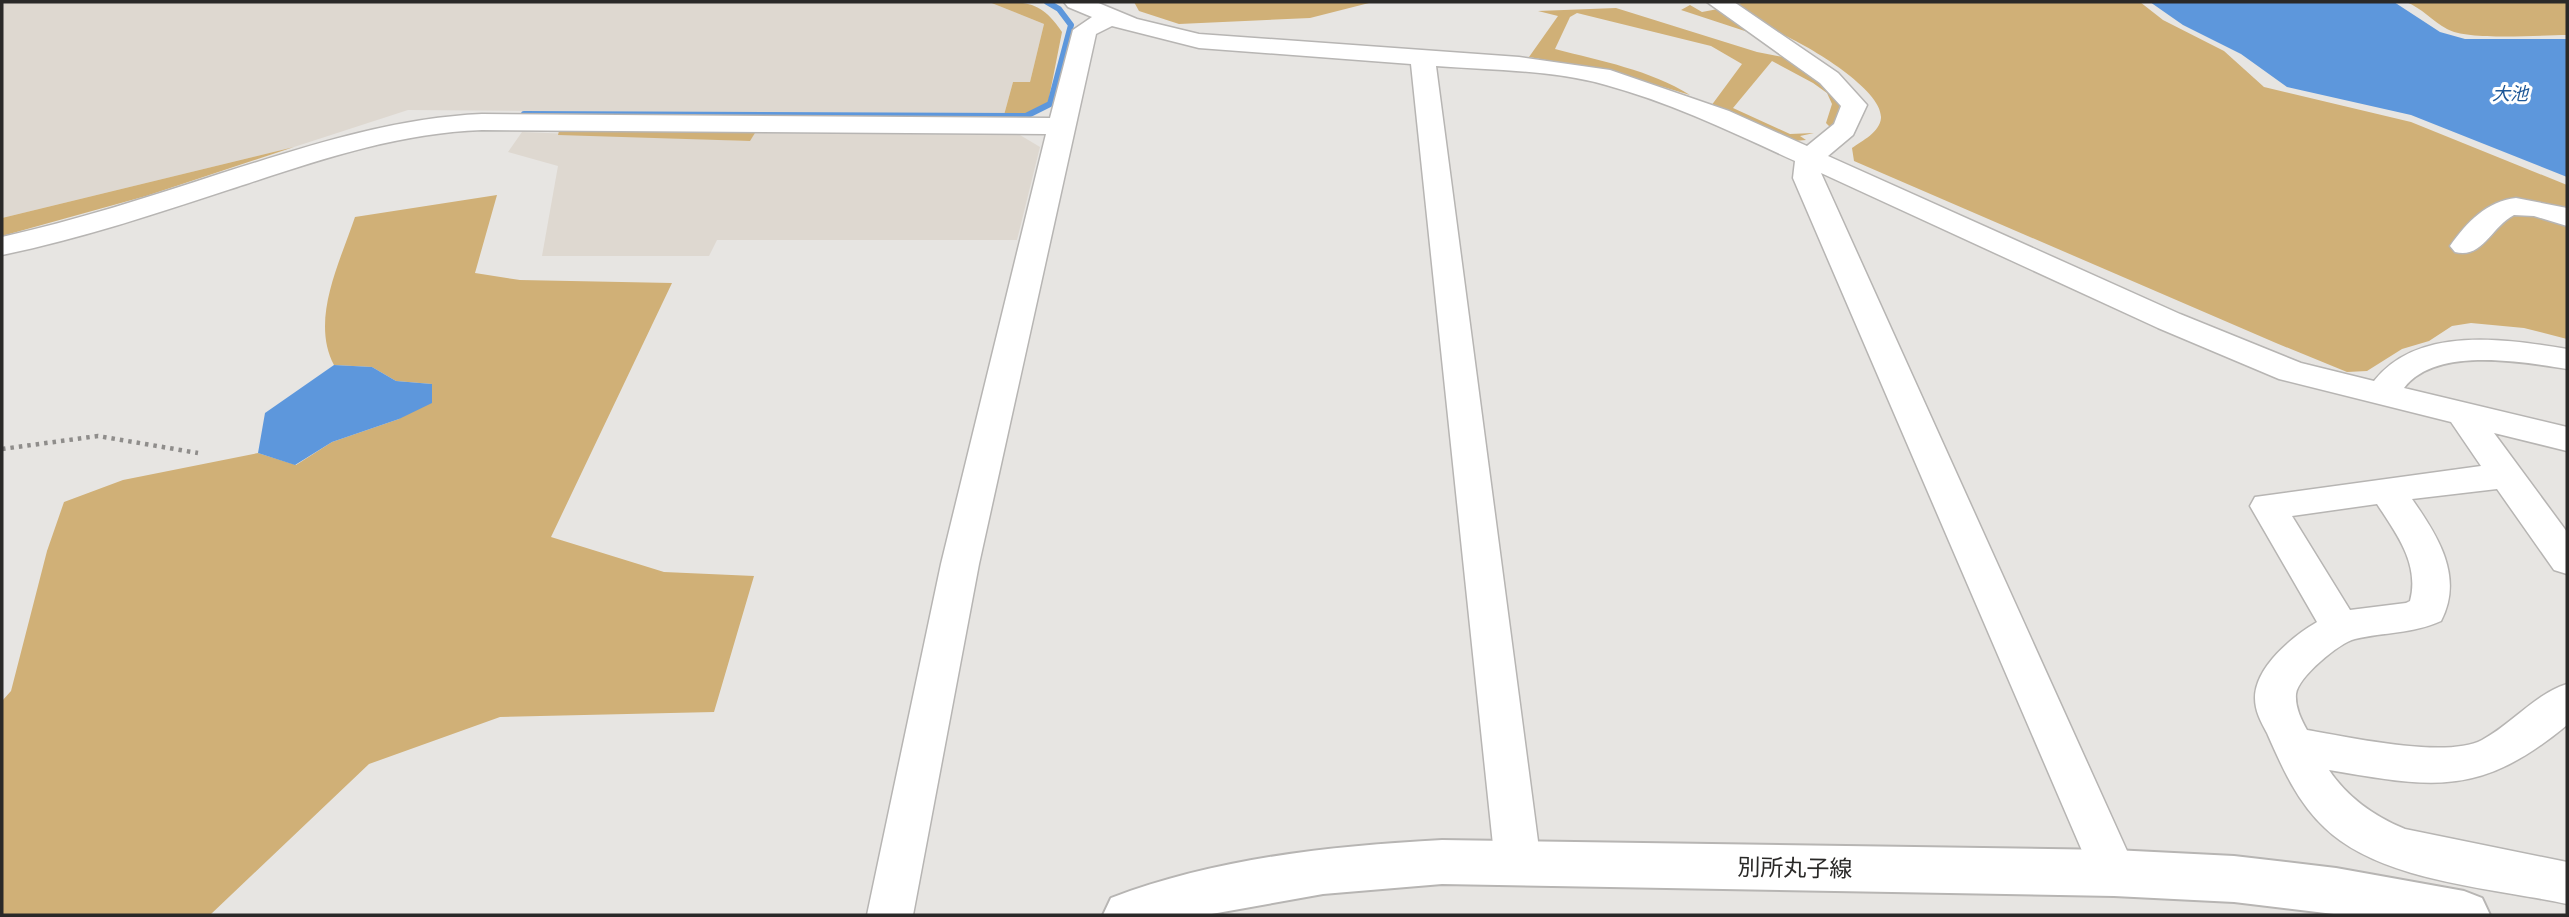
<svg xmlns="http://www.w3.org/2000/svg" width="2569" height="917" font-family="Figtree,'Noto Sans JP',sans-serif">
<style>
.built{fill:#ded8d0}
.green{fill:#d0b077}
.water{fill:#5d97dc}
.lines{fill:none;stroke-linecap:round;stroke-linejoin:round}
.stream{stroke:#5d97dc;stroke-width:6}
.minor-casing{stroke:#b7b5b3;stroke-width:3}
.major-casing{stroke:#b7b5b3;stroke-width:4}
.path{stroke:#8f8d8b;stroke-width:4.5;stroke-dasharray:3.5 5;stroke-linecap:butt}
.minor{fill:#fff;fill-rule:evenodd}
.major{fill:#fff;fill-rule:evenodd}
.labels{text-anchor:middle;stroke-width:6;stroke-linejoin:round;paint-order:stroke}
.far-water-label{font-size:18px;font-style:italic;fill:#1d5797;stroke:#fff}
.near-street-label{font-size:23px;fill:#2a2928;stroke:#fff}
</style>
<rect width="100%" height="100%" fill="#e7e5e2"/>
<path class="built" d="M2,2H989L1044,24L1030,82H1013L1004,115L408,110L294,147L2,218Z
M522,132L749,141L755,133L1020,135L1040,147L1017,240H717L709,256H542L558,166L508,152Z"/>
<path class="green" d="M989,2C1027,2 1040,0 1062,32L1048,103L1025,115H1004L1013,82H1030L1044,24Z
M1134,2H1373L1310,18L1179,24L1139,11Z
M1746,2H2140L2163,20L2224,51L2264,87L2411,122L2567,185V339L2524,328L2471,323L2452,326L2429,341L2402,349L2367,371L2347,372L2276,343L1854,161L1852,148C1862,141 1880,132 1881,118C1883,86 1787,33 1764,27C1754,24 1741,11 1733,5Z
M2406,2H2567V35C2540,35 2468,41 2447,29C2432,21 2422,8 2406,2Z
M1690,5L1702,12L1718,9L1757,35L1681,10Z
M1616,8L1757,52L1788,58L1819,80L1840,104L1835,124L1831,128L1826,123L1832,104L1827,93L1813,83L1772,61L1733,108L1790,134L1814,133L1800,136L1806,140L1794,141L1711,106L1742,64L1711,46L1577,13L1570,17L1555,49C1601,61 1650,70 1690,95L1613,72L1529,57L1558,16L1538,11Z
M559,131L755,133L750,141L558,135Z
M294,147L146,196L2,236V218Z
M497,195L475,273L520,280L672,283L551,537L664,572L754,576L714,712L500,717L369,764L210,915H2V701L11,691L47,551L64,502L123,480L258,453L296,465L332,442L399,419L432,384L396,381L372,367L334,365C310,320 340,262 355,217Z"/>
<path class="water" d="M2150,2H2394L2440,32L2465,39H2567V177L2411,115L2287,87L2241,54L2183,25Z
M334,365L372,367L396,381L432,384V403L399,419L332,442L295,465L258,453L265,413Z"/>
<g class="lines">
<path class="stream" d="M524,114L1026,116L1050,104L1071,25L1059,9L1047,2"/>
<defs>
<path id="minor" d="M1064,2H1096L1137,19L1199,34L1519,57L1610,70L1729,111L1807,146L1834,124L1841,106L1820,83L1707,2H1734L1838,73L1867,105L1853,135L1828,156L2180,314L2301,363L2374,381C2418,325 2506,339 2567,349V369C2523,362 2436,346 2404,388L2567,427V451L2494,433L2567,532V574L2554,570L2497,489L2412,499C2438,536 2464,577 2441,621C2412,634 2385,632 2355,639C2339,643 2298,677 2296,694C2295,707 2301,719 2307,730C2349,737 2446,759 2482,740C2512,724 2535,694 2567,684V725C2480,797 2434,788 2329,770C2348,798 2374,816 2405,829L2567,862V904C2494,888 2381,882 2325,828C2297,802 2282,767 2267,733C2261,722 2255,711 2255,698C2255,667 2293,636 2317,622L2250,506L2255,497L2481,466L2451,422L2279,379L2158,328L1821,173L2137,873L2130,888L2114,894L2098,888L1793,178L1795,161C1734,133 1672,103 1606,85C1552,70 1492,70 1436,66L1541,864L1534,878L1518,884L1502,878L1495,864L1411,64L1199,48L1112,26L1096,34L979,564L913,915H867L941,564L1046,134L482,130C399,133 322,159 243,185C164,211 84,238 2,255V237C77,220 149,197 222,173C308,146 392,118 482,114L1050,118L1073,30L1092,17L1068,7ZM2377,504C2396,533 2420,564 2410,601L2406,603L2350,610L2292,516Z
M2516,198L2567,208V226L2534,216L2514,215C2491,227 2483,259 2455,252L2450,246C2467,222 2487,201 2516,198Z"/>
<path id="major" d="M1442,840L2114,850L2234,856L2336,868L2464,891L2482,898L2490,915H2342L2234,902L2114,896L1442,884L1323,894L1206,915H1103L1111,898C1217,858 1330,846 1442,840Z"/>
</defs>
<use href="#minor" class="minor-casing"/>
<use href="#major" class="major-casing"/>
<path class="path" d="M2,449L98,436L198,453"/>
<use href="#minor" class="minor"/>
<use href="#major" class="major"/>
</g>
<g class="labels">
<g class="far-water-label">
<text x="2510" y="100">大池</text>
</g>
<g class="near-street-label">
<text transform="translate(1795 868) rotate(1)" y="8">別所丸子線</text>
</g>
</g>
<rect width="2569" height="917" fill="none" stroke="#2a2928" stroke-width="7"/>
</svg>
